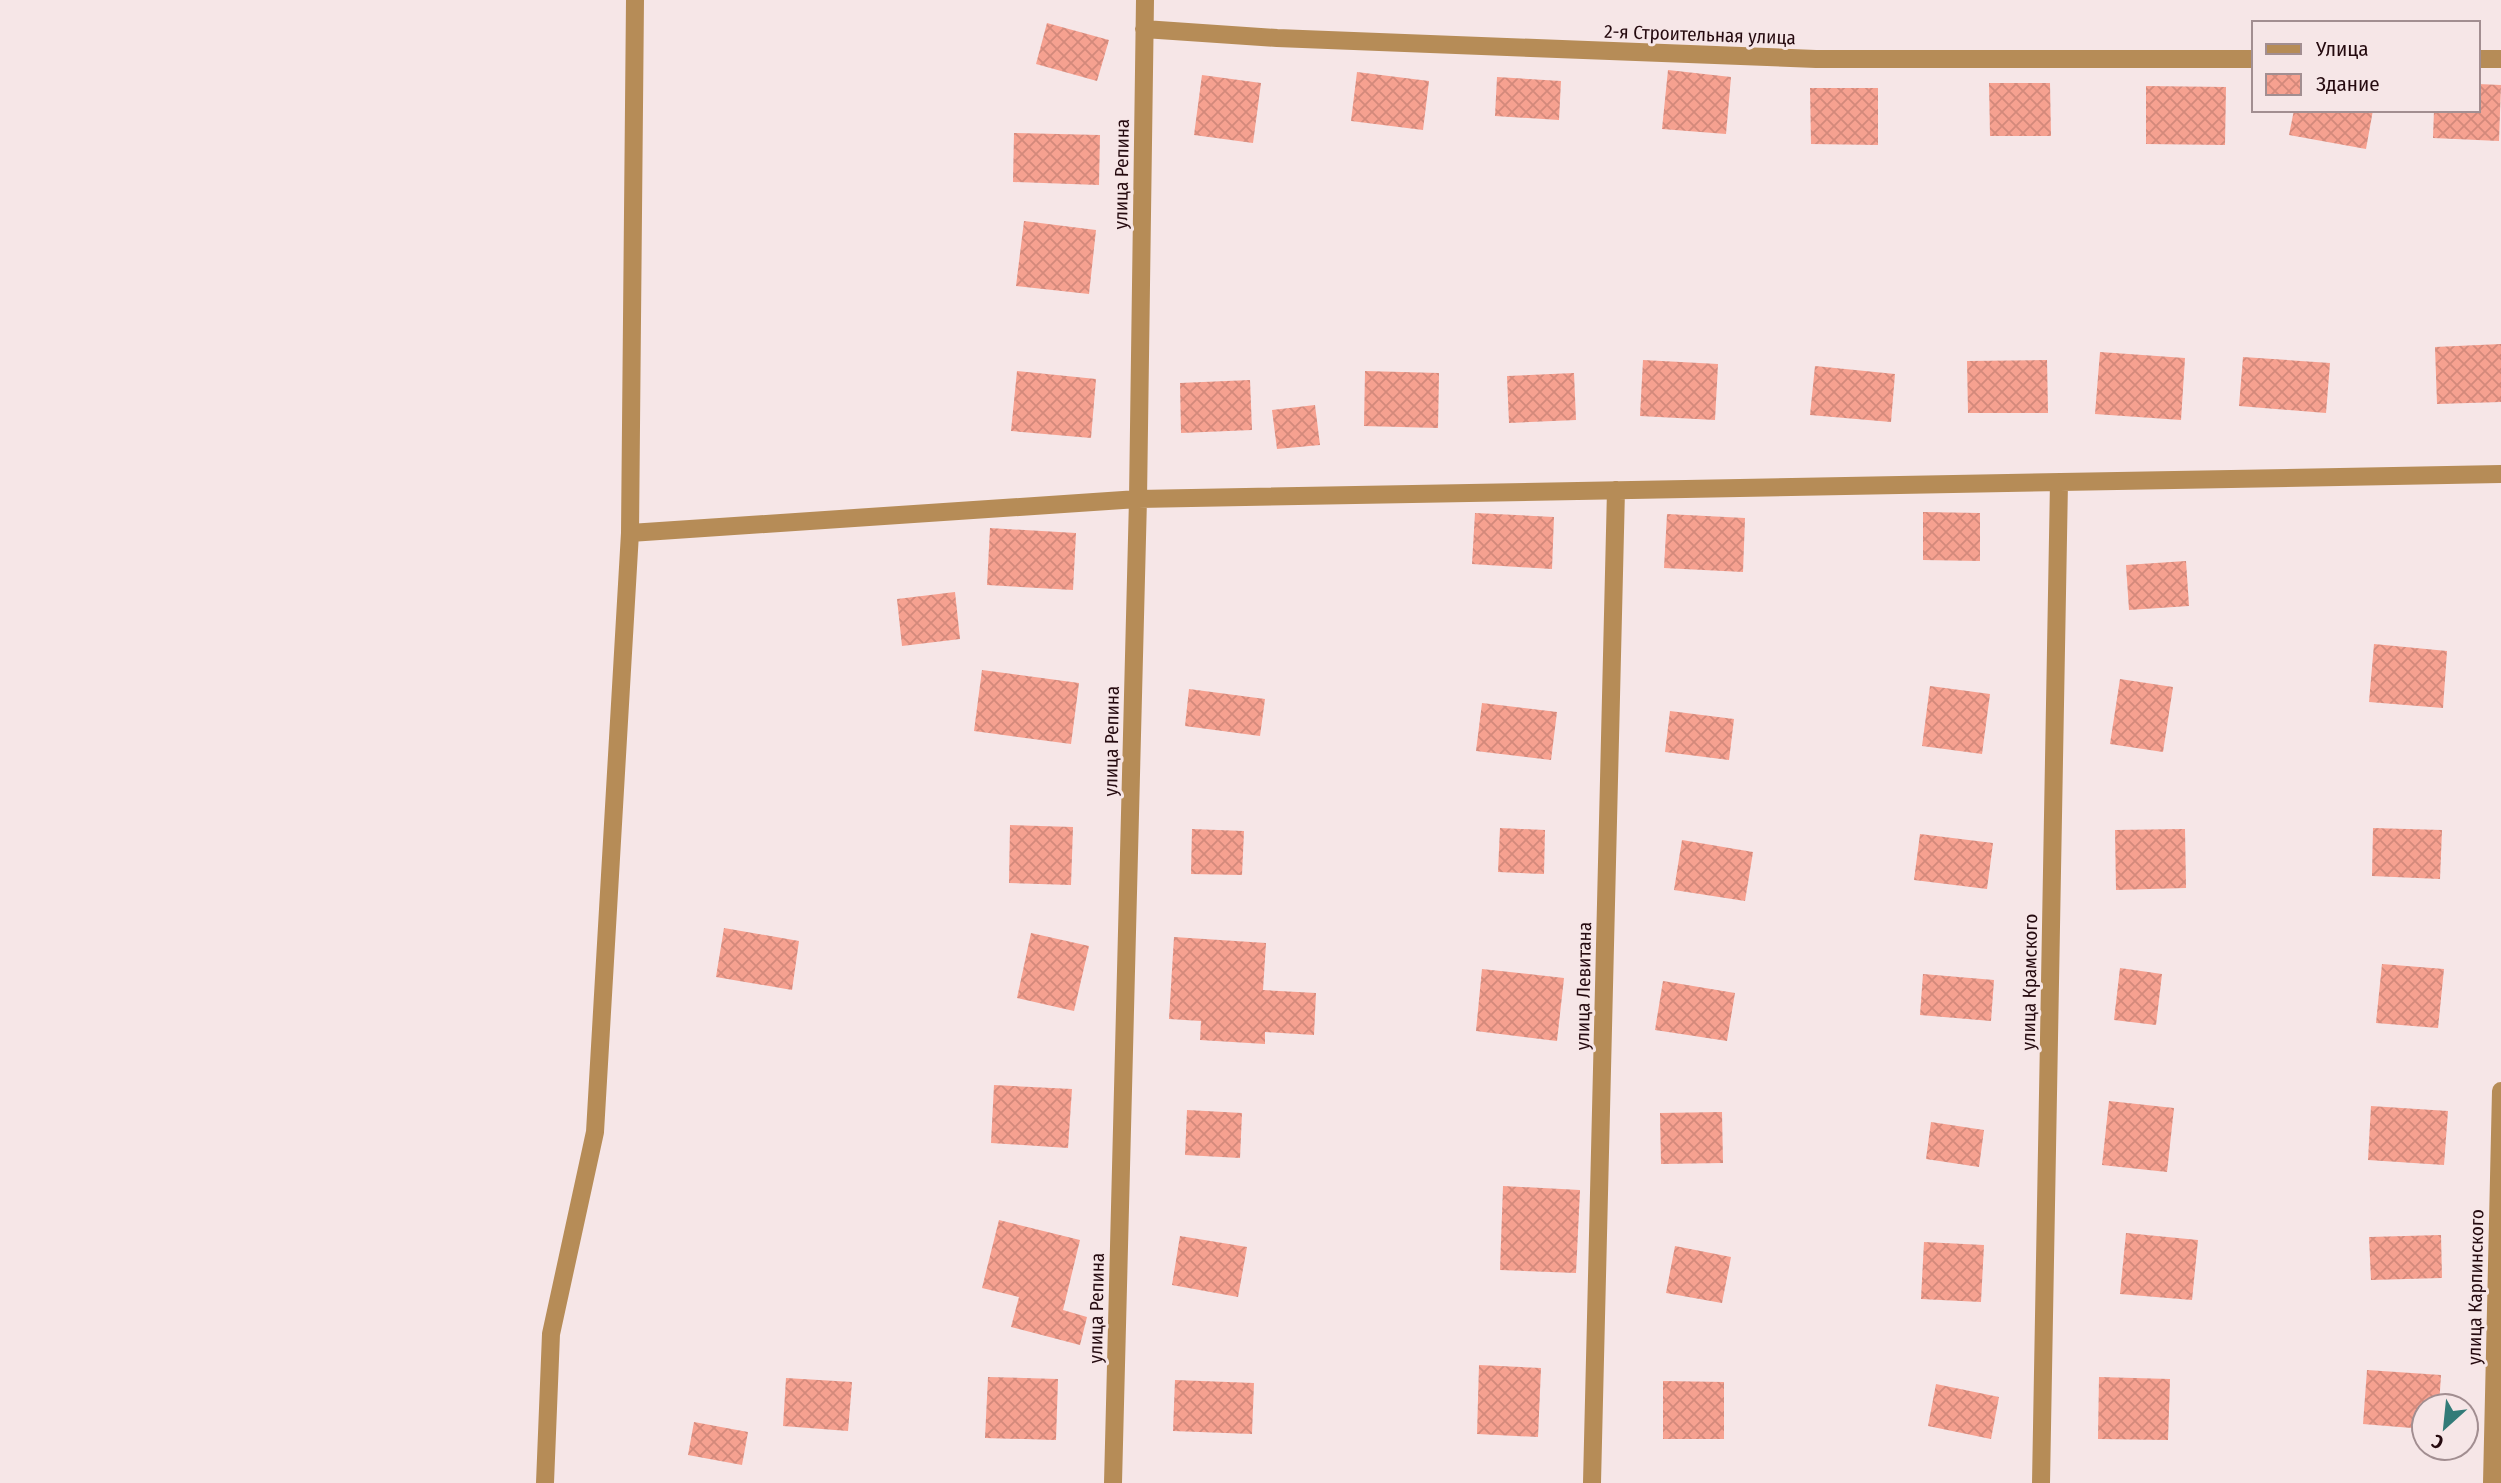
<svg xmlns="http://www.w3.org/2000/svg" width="2501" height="1483" font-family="'Fira Sans Condensed',sans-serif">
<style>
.building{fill:url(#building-cross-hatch)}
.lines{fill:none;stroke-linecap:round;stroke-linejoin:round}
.street{stroke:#b68c57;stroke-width:18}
.labels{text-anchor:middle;stroke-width:6;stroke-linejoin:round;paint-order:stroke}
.street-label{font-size:19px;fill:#250a0f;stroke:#f6e6e7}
</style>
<defs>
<pattern id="building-cross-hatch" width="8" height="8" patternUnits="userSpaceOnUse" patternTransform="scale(1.75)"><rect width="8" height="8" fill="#f6a190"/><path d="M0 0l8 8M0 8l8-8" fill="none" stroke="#d3897b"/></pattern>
</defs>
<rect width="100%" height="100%" fill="#f6e6e7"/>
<path class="building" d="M1047,23L1109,40L1097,81L1036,64Z
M1668,70L1731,77L1726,134L1662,129Z
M1357,72L1429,81L1423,130L1351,121Z
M1202,75L1261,83L1253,143L1194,135Z
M1497,77L1561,81L1559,120L1495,116Z
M1989,83H2050L2051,136H1990Z
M2478,84L2501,85L2499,141L2433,138L2434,110H2478Z
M2146,86L2226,87L2225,145L2146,144Z
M1810,88H1878V145L1811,144Z
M2294,110H2373L2366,149L2289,135Z
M1014,133L1100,135L1099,185L1013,182Z
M1024,221L1096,230L1089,294L1016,286Z
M2501,344V402L2437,404L2435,347Z
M2100,352L2185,358L2181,420L2095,414Z
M2243,357L2330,363L2326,413L2239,406Z
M1643,360L1718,364L1715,420L1640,416Z
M2047,360L2048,413H1968L1967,361Z
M1815,366L1895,374L1891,422L1810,415Z
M1017,371L1096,379L1091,438L1011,431Z
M1365,371L1439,373L1438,428L1364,426Z
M1574,373L1576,420L1509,423L1507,376Z
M1250,380L1252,430L1181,433L1180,383Z
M1315,405L1320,445L1277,449L1272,410Z
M1923,512L1980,513V561L1923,560Z
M1475,513L1554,517L1552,569L1472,564Z
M1667,514L1745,518L1743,572L1664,568Z
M990,528L1076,533L1073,590L987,585Z
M2186,561L2189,606L2129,610L2126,565Z
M955,592L960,639L902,646L897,599Z
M2374,644L2447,651L2443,708L2369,702Z
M982,670L1079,683L1071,744L974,731Z
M2120,679L2173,687L2163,752L2110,744Z
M1930,686L1990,694L1982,754L1922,746Z
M1189,689L1265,699L1260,736L1185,726Z
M1482,703L1557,712L1551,760L1476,751Z
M1670,711L1734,719L1729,760L1665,752Z
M1010,825L1073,827L1071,885L1009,883Z
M1500,828L1545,830L1544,874L1498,872Z
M2373,828L2442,830L2440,879L2372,876Z
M1192,829L1244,831L1242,875L1191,874Z
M2185,829L2186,888L2116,890L2115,830Z
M1920,834L1993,843L1987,889L1914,880Z
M1682,840L1753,852L1745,901L1674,890Z
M724,928L799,941L792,990L716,977Z
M1031,933L1089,946L1074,1011L1017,998Z
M1174,937L1266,943L1263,990L1316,993L1314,1035L1265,1032V1044L1200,1040L1201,1021L1169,1019Z
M2382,964L2444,969L2438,1028L2376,1023Z
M2120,968L2162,974L2156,1025L2114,1020Z
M1482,969L1564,978L1557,1041L1476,1031Z
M1923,974L1994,980L1991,1021L1920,1015Z
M1663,981L1735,993L1727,1041L1655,1030Z
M994,1085L1072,1089L1068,1148L991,1143Z
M2109,1101L2174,1108L2167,1172L2102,1165Z
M2371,1106L2448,1111L2444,1165L2368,1160Z
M1187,1110L1242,1113L1240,1158L1185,1155Z
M1722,1112L1723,1163L1661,1164L1660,1113Z
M1931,1122L1984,1130L1979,1167L1926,1159Z
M1503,1186L1580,1190L1576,1273L1500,1270Z
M999,1220L1080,1240L1063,1310L1087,1317L1080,1345L1011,1327L1019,1297L982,1288Z
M2126,1233L2198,1240L2192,1300L2120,1294Z
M2441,1235L2442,1278L2371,1280L2369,1237Z
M1180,1236L1247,1247L1238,1297L1172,1285Z
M1924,1242L1984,1245L1981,1302L1921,1299Z
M1675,1246L1731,1257L1722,1303L1666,1293Z
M1479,1365L1541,1368L1538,1437L1477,1434Z
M2367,1370L2441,1375L2439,1406H2424V1429L2363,1424Z
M988,1377L1058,1379L1056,1440L985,1438Z
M2099,1377L2170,1379L2168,1440L2098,1439Z
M786,1378L852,1382L848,1431L783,1426Z
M1175,1380L1254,1383L1252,1434L1173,1431Z
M1663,1381L1724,1382V1439H1663Z
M1936,1384L1999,1397L1991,1439L1928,1426Z
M694,1422L748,1432L742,1465L688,1455Z"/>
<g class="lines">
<path class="street" d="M1144,29L1277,38L1816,59H2254
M2478,59H2501
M630,533L1138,499L2501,474
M545,1483L551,1334L595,1132L630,533L635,0
M1113,1483L1138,499L1145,0
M1592,1483L1616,490
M2041,1483L2059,482
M2492,1483L2501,1091"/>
</g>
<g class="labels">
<g class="street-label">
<text transform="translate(1700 34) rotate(2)" y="7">2-я Строительная улица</text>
<text transform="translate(1121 174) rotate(-89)" y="7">улица Репина</text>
<text transform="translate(1111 741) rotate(-89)" y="7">улица Репина</text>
<text transform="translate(2029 982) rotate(-89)" y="7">улица Крамского</text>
<text transform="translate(1583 986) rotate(-89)" y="7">улица Левитана</text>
<text transform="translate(2475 1287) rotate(-89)" y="7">улица Карпинского</text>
<text transform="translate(1096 1308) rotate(-89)" y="7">улица Репина</text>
</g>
</g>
<rect x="2252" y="21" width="228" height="91" fill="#f6e6e7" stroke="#a28e91" stroke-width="2"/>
<rect x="2266" y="44" width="35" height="10" fill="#b68c57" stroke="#a28e91" stroke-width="2"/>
<text x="2316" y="56" font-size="21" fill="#250a0f">Улица</text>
<rect x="2266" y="74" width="35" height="21" fill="url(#building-cross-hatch)" stroke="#a28e91" stroke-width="2"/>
<text x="2316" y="91" font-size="21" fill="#250a0f">Здание</text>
<g transform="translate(2445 1427) rotate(207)"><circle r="33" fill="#f6e6e7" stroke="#a28e91" stroke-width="2"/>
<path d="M0-5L12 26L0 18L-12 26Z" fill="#327b78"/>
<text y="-10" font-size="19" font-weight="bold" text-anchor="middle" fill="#250a0f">С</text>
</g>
</svg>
